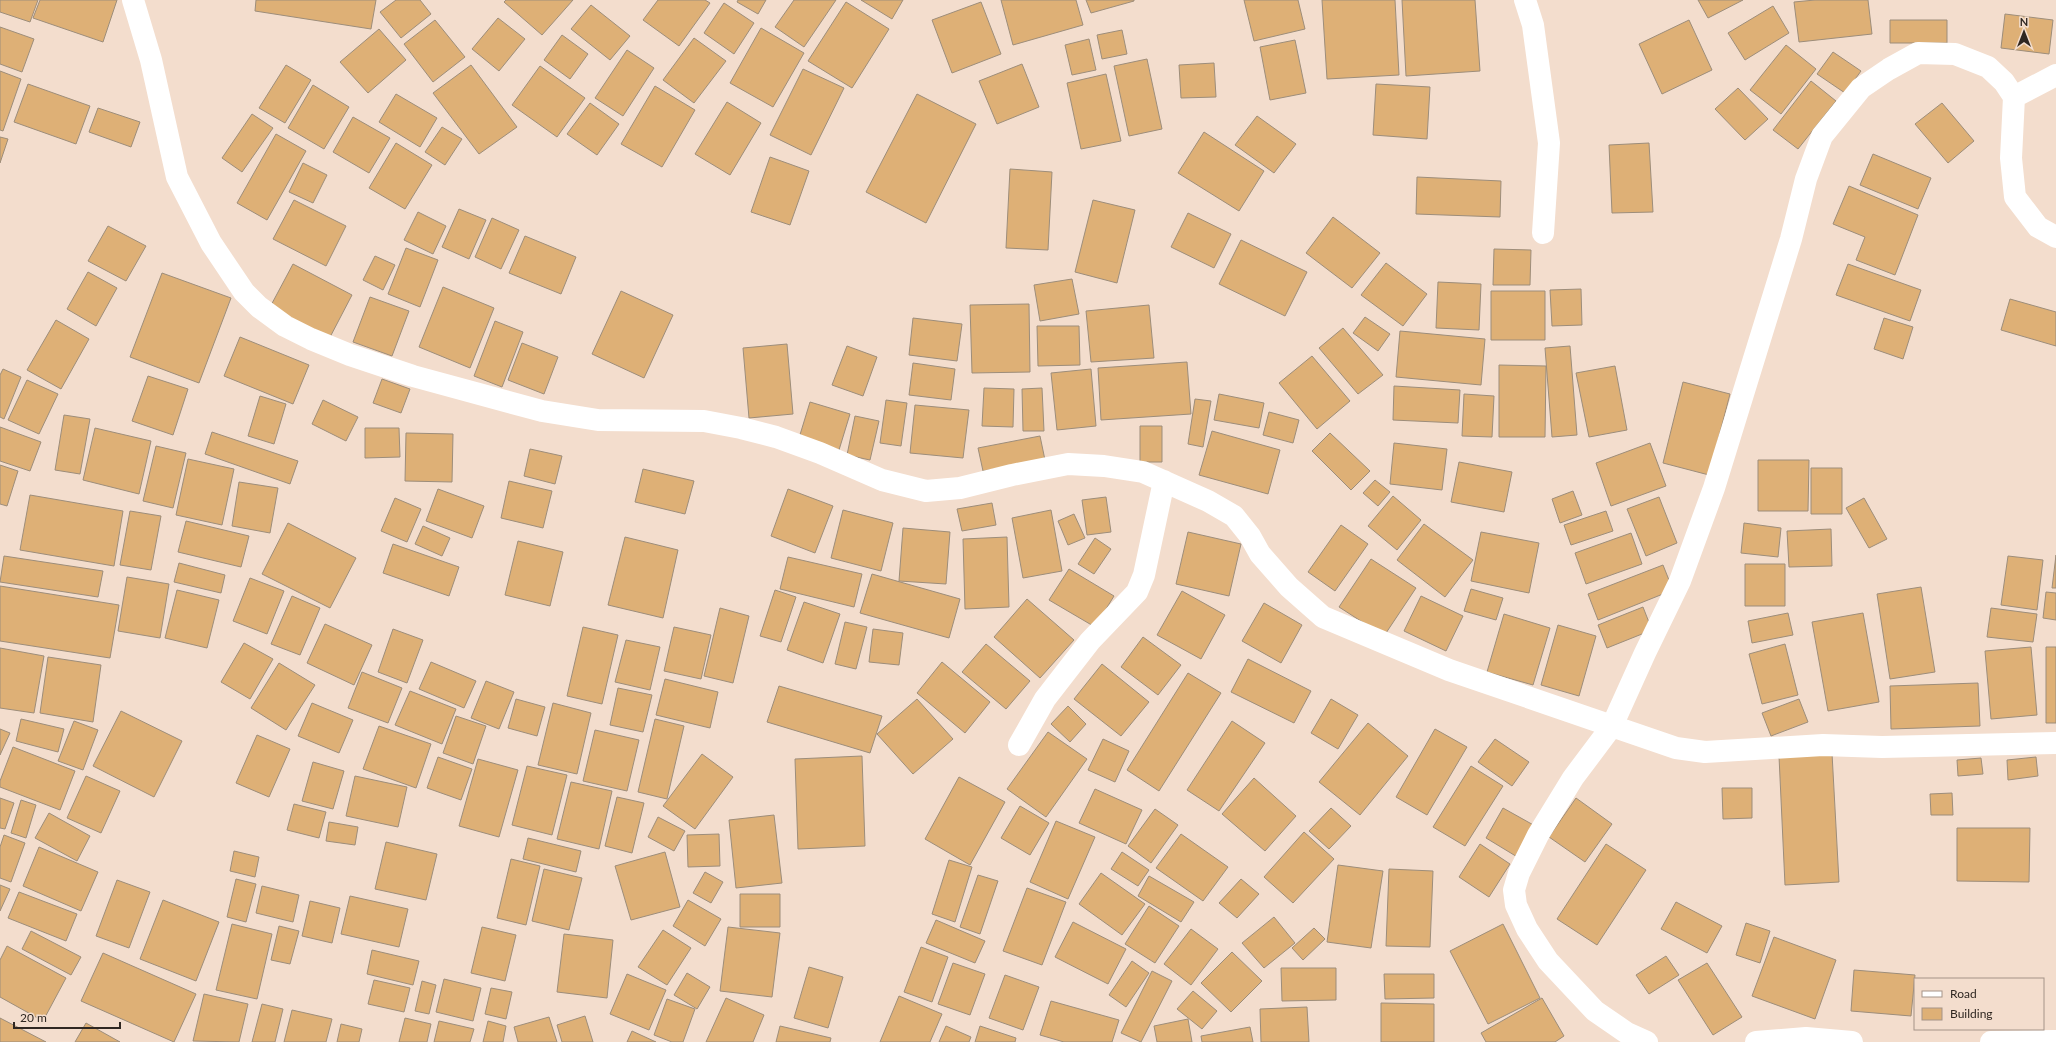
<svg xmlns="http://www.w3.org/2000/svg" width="2056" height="1042" font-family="Lato,sans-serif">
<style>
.building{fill:#deb076;stroke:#9d8d7a}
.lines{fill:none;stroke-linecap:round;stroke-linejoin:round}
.minor{stroke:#fff;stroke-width:22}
</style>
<rect width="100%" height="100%" fill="#f3ddcd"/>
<path class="building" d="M0,0H38L30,22L0,12Z
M40,0H117L103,42L33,18Z
M256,0H376L371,29L255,11Z
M396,0H420L431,14L401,38L380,12Z
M506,0H573L542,35L504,2Z
M658,0H705L710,3L679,46L643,20Z
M738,0H766L758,14L737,2Z
M794,0H836L804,47L775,27Z
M861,0H903L892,19Z
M1001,0H1076L1083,25L1013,45Z
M1086,0H1134V1L1091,13Z
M1244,0H1298L1305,29L1254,41Z
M1322,0H1395L1399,75L1327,79Z
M1402,0H1475L1480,71L1406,76Z
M1698,0H1743L1708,18Z
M1815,0H1868L1872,34L1799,42L1794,2Z
M846,2L889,29L852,88L808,61Z
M981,2L1001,54L952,73L932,20Z
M724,3L754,23L734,54L704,33Z
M591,5L630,36L610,60L571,29Z
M1773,6L1789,33L1745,60L1728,33Z
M2005,14L2053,20L2049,54L2001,48Z
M498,18L525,39L499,71L472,49Z
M435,20L465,57L433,82L404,44Z
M1689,20L1712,70L1662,94L1639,44Z
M1890,20H1947V43H1890Z
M0,27L34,39L22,72L0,64Z
M761,28L804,53L773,107L730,83Z
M379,29L406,60L368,93L340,62Z
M1122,30L1127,54L1102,59L1097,35Z
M562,35L588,54L570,79L544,60Z
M694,38L726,61L694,103L663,80Z
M1089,39L1096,70L1072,75L1065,45Z
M1295,40L1306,93L1270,100L1260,47Z
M1786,45L1816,69L1781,114L1750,90Z
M627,50L654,68L623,116L595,98Z
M1833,52L1861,71L1845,93L1817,74Z
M1147,59L1162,129L1129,136L1114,66Z
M1214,63L1216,97L1181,98L1179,65Z
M1022,64L1039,107L997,124L979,81Z
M286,65L311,80L285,123L259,108Z
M471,65L517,127L479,154L433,93Z
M540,66L585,98L557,137L512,105Z
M803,69L844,88L811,155L770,135Z
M0,71L21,79L3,131L0,130Z
M1106,74L1121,141L1081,149L1067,83Z
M1811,81L1836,101L1798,149L1773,130Z
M28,84L90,106L76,144L14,122Z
M1376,84L1430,87L1427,139L1373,135Z
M313,85L349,107L324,149L288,128Z
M655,86L695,110L662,167L621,144Z
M1738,88L1768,119L1745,140L1715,109Z
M396,94L437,118L420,147L379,122Z
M917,94L976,124L926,223L866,192Z
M727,102L761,123L730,175L695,154Z
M590,103L619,124L597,155L567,134Z
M1942,103L1974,141L1948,163L1915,124Z
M98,108L140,122L131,147L89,132Z
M252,114L273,128L242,172L222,158Z
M1257,116L1296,144L1274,173L1235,145Z
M353,117L390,138L369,173L333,152Z
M442,127L462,139L445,165L425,152Z
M1204,132L1264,171L1239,211L1178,173Z
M276,134L306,151L267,220L237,203Z
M0,137L8,139L0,163Z
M396,143L432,165L405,209L369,188Z
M1649,143L1653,212L1612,213L1609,145Z
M1873,154L1931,178L1918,209L1860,185Z
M770,157L809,171L790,225L751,212Z
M303,163L327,175L313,203L289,192Z
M1010,169L1052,172L1048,250L1006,248Z
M1417,177L1501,181L1500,217L1416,214Z
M1849,186L1918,215L1895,275L1856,260L1865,237L1833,224Z
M294,200L346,226L326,266L273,239Z
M1093,200L1135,210L1117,283L1075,272Z
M459,209L486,220L469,259L442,247Z
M418,212L446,226L433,254L404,240Z
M1188,213L1231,234L1214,268L1171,247Z
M1333,217L1380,253L1352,288L1306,253Z
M492,218L519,230L501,269L475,257Z
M108,226L146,246L126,281L88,261Z
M525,236L576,257L561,294L509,273Z
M1241,240L1307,272L1285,316L1219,284Z
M406,248L438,260L420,307L388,294Z
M1494,249L1531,250L1530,285H1493Z
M375,256L395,265L383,290L363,280Z
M1386,263L1427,294L1403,326L1361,295Z
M293,264L352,295L328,341L269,309Z
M1848,264L1921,290L1910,321L1836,295Z
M88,272L117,288L96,326L67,309Z
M162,273L231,298L199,383L130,357Z
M1072,279L1079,314L1040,321L1034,285Z
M1438,282L1481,284L1479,330L1436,328Z
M443,287L494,308L470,368L419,347Z
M1581,289L1582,325L1552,326L1550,290Z
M621,291L673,315L644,378L592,354Z
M1491,291H1545V340H1491Z
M370,297L409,311L392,356L353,342Z
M2010,299L2056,312V346L2001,330Z
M1029,304L1030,372L972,373L970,305Z
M1149,305L1154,358L1091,362L1086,311Z
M1365,317L1390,334L1378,351L1353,333Z
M913,318L962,324L957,361L909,355Z
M1884,318L1913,327L1903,359L1874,349Z
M56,320L89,339L61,389L27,370Z
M495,321L523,332L502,387L474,376Z
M1037,326H1079L1080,365L1038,366Z
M1343,328L1383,375L1358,394L1319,348Z
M1400,331L1485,339L1481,385L1396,377Z
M240,337L309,365L293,404L224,376Z
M522,343L558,357L544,394L508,380Z
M787,344L793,414L749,418L743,348Z
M847,346L877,357L863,396L832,385Z
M1570,346L1577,435L1552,437L1545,348Z
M1312,356L1350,401L1317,429L1279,383Z
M1187,362L1191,414L1101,420L1098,368Z
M913,363L955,369L951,400L909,395Z
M1499,365L1546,366L1545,437H1499Z
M1615,366L1627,430L1589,437L1576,373Z
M3,369L21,377L4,419L0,417V375Z
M1091,369L1096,426L1057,430L1051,373Z
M148,376L188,389L173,435L132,421Z
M382,379L410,389L401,413L373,403Z
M27,380L58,394L39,434L8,420Z
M1683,382L1730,394L1709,475L1663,463Z
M1394,386L1460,390L1458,423L1393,420Z
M984,388L1014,389L1013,427L982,426Z
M1042,388L1044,431H1023L1022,389Z
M1219,394L1264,403L1259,428L1214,420Z
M1464,394L1494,396L1492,437L1462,436Z
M260,396L286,404L274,444L248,436Z
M1195,399L1211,401L1203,447L1188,444Z
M323,400L358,417L346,441L312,424Z
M886,400L907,403L901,446L880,443Z
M810,402L850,414L839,450L799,438Z
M915,405L969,410L963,458L910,453Z
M1269,412L1299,420L1293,443L1263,435Z
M64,415L90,419L80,474L55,470Z
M855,416L879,421L870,460L847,455Z
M1140,426H1162V462H1140Z
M0,427L41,442L30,471L0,461Z
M95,428L151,441L139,494L83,480Z
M365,428H399L400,457L365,458Z
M1212,431L1280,450L1268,494L1199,475Z
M212,432L298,461L290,484L205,454Z
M406,433L453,434L452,482L405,481Z
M1330,433L1370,471L1351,490L1312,451Z
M1040,436L1045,460L983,471L978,448Z
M1394,443L1447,449L1442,490L1390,484Z
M1650,443L1666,486L1611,506L1596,463Z
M156,446L186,453L173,508L143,501Z
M530,449L562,456L555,484L524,476Z
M188,459L234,469L222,525L176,515Z
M1758,460H1809L1808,511H1758Z
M1459,462L1512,472L1504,512L1451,502Z
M0,465L18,471L7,506L0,504Z
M1811,468H1842V514H1811Z
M643,469L694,481L685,514L635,502Z
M1375,480L1390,492L1378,506L1363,493Z
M509,481L552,491L543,528L501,518Z
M239,482L278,488L270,533L232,526Z
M438,489L484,506L472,538L426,521Z
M788,489L833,506L815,553L771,536Z
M1573,491L1582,515L1560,523L1552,499Z
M30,495L123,511L114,566L20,550Z
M1393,496L1421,520L1397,550L1368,526Z
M1106,497L1111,532L1087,535L1082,500Z
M1659,497L1677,543L1646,556L1627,509Z
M395,498L421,509L407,542L381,531Z
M1864,498L1887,539L1869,548L1846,508Z
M992,503L996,525L962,531L957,509Z
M843,510L893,523L881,571L831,558Z
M1051,510L1062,571L1023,578L1012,518Z
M130,511L161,516L151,570L120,565Z
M1606,511L1613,531L1571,545L1564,525Z
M1074,514L1085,538L1068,545L1058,521Z
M186,521L249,536L241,567L178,552Z
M288,523L356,558L330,608L262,574Z
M1744,523L1781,528L1778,557L1741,553Z
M1424,524L1473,560L1445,597L1397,560Z
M1341,525L1368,544L1335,591L1308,572Z
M423,526L450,538L442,556L415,544Z
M903,528L950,532L946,584L899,581Z
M1831,529L1832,566L1789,567L1787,531Z
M1188,532L1241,544L1229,596L1176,584Z
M1481,532L1539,543L1529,593L1471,581Z
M1631,533L1642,564L1586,584L1575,553Z
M625,537L678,550L663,618L608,605Z
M1007,537L1009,607L965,609L963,539Z
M1095,538L1111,549L1094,574L1078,564Z
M518,541L563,552L550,606L505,595Z
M393,544L459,567L449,596L383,573Z
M2056,555V588H2052Z
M4,556L103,571L98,597L0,582Z
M2008,556L2043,560L2037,610L2001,605Z
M788,557L862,574L854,607L780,589Z
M1371,559L1416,588L1384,636L1339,607Z
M179,563L225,575L221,593L174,582Z
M1745,564H1785V606H1745Z
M1663,565L1673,590L1598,620L1588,594Z
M1069,569L1114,596L1095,627L1049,600Z
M872,574L960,599L949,638L860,613Z
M127,577L169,584L160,638L118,631Z
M250,578L284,591L267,634L233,621Z
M0,586L119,605L110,658L0,641Z
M1921,587L1935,672L1890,679L1877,594Z
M1471,589L1503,598L1496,620L1464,611Z
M177,590L219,600L207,648L165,638Z
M775,590L796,597L781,642L760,636Z
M1182,591L1225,615L1201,659L1157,635Z
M2046,592L2056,593V620L2043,618Z
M292,596L320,608L300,655L271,644Z
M1421,596L1463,616L1446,651L1404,631Z
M1027,599L1074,640L1040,678L994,637Z
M804,602L840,614L823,663L787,650Z
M1264,603L1302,625L1281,663L1242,641Z
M1643,607L1652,630L1607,648L1598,625Z
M720,608L749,616L733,683L704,676Z
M1991,608L2037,614L2033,642L1987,637Z
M1788,613L1793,635L1752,643L1748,621Z
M1863,613L1879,702L1828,711L1812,622Z
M1504,614L1550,628L1533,685L1487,672Z
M845,622L867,627L856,669L835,664Z
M325,624L372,645L354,685L307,663Z
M1558,625L1596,636L1579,696L1541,685Z
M583,627L618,635L602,704L567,696Z
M674,627L711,635L701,679L664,671Z
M393,629L423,640L407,683L378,672Z
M873,629L903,633L899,665L869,662Z
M1143,637L1181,665L1158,695L1121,667Z
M626,640L660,647L650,690L615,682Z
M244,643L273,659L250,699L221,682Z
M986,644L1030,681L1006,709L962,672Z
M1785,644L1798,695L1762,704L1749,654Z
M2031,647L2037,715L1991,719L1985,651Z
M2046,647H2056V723H2046Z
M0,648L44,656L34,713L0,708Z
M48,657L101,665L93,722L40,713Z
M1248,659L1311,691L1294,723L1231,692Z
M431,662L476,681L464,708L419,689Z
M942,662L990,702L965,733L917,693Z
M279,663L315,685L286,730L251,708Z
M1102,664L1149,702L1121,736L1074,699Z
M362,672L402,688L388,723L348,708Z
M1188,673L1221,693L1159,791L1127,770Z
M665,679L718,692L710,728L656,715Z
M486,681L514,692L499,729L471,718Z
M1978,683L1980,726L1891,729L1890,686Z
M779,686L882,716L870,753L767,722Z
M618,688L652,695L643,732L610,725Z
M410,691L456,709L442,744L395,725Z
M516,699L545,707L537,736L508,728Z
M917,699L953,739L913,774L877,734Z
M1331,699L1358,715L1338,749L1311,733Z
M1799,699L1808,722L1771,736L1762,713Z
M312,703L353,720L339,753L298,736Z
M553,703L591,713L577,774L538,765Z
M1068,706L1086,724L1070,742L1051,724Z
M121,711L182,741L154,797L93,766Z
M456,716L486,726L473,764L443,753Z
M21,719L64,729L58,752L16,741Z
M655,719L684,726L667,799L638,792Z
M74,721L98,730L83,770L58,761Z
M1232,721L1265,743L1219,811L1187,790Z
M1368,723L1408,756L1360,815L1319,782Z
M379,726L431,744L416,788L363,769Z
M0,729L10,733L0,755Z
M1435,729L1467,747L1427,815L1396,797Z
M595,730L639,740L627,791L583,781Z
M1048,732L1087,759L1046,817L1007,789Z
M257,735L290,749L269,797L236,783Z
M1103,739L1129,751L1115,782L1088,770Z
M1495,739L1529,762L1512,786L1478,762Z
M13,747L75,771L60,810L0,787V781Z
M1832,753L1839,882L1785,885L1779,756Z
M702,754L733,777L695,829L663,806Z
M862,756L865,846L798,849L795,759Z
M438,757L472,769L461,800L427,788Z
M2036,757L2038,776L2008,780L2007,760Z
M1981,758L1983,774L1958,776L1957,760Z
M478,759L518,770L499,837L459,826Z
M313,762L344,771L333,809L302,801Z
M527,766L567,775L552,835L512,825Z
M1471,766L1503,786L1465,846L1433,827Z
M86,776L120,791L101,833L67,818Z
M355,776L407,787L398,827L346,816Z
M959,777L1005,802L970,865L925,839Z
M1254,778L1296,816L1265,851L1222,814Z
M571,782L612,791L599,849L557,839Z
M1722,788H1752V818L1723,819Z
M1095,789L1142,810L1126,844L1079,823Z
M1952,793L1953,815H1931L1930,794Z
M617,797L644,803L632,853L605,846Z
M0,798L14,803L5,829L0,828Z
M1576,798L1612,824L1585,862L1549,837Z
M21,800L36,805L26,838L11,833Z
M294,804L326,812L319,838L287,830Z
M1020,806L1049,823L1030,855L1001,838Z
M1331,808L1351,826L1329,849L1309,831Z
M1503,808L1537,827L1519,858L1486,838Z
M1155,809L1178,825L1151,863L1128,846Z
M49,813L90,836L77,861L35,838Z
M774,815L782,883L736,888L729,820Z
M658,817L685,831L674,851L648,837Z
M1056,821L1095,837L1068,899L1030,882Z
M329,822L358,827L355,845L326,841Z
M1957,828H2030L2029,882L1957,881Z
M1304,832L1334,859L1293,903L1264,877Z
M719,834L720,866L688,867L687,835Z
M1181,834L1228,867L1203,901L1156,868Z
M4,835L25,843L11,882L0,878V847Z
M528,838L581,851L576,872L523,859Z
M386,842L437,854L426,900L375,889Z
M1480,844L1510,864L1489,897L1459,877Z
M1606,844L1646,870L1597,945L1557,919Z
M39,847L98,872L81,911L23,886Z
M234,851L259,857L255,877L230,871Z
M665,852L680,907L631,920L615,866Z
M1122,852L1149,870L1138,886L1111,869Z
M511,859L540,866L526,925L497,918Z
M949,860L972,867L955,922L932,914Z
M1338,865L1383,871L1371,948L1327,942Z
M544,869L582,878L569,930L532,921Z
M1389,869L1433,871L1430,947L1386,946Z
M705,872L723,882L711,903L693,893Z
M1101,873L1145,904L1122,935L1079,904Z
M978,875L998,881L980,934L960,927Z
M1149,876L1194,902L1181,922L1138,896Z
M236,879L256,884L246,922L227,917Z
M1241,879L1259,894L1237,918L1219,903Z
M117,880L150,892L129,948L96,936Z
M0,885L10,889L0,911Z
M262,886L299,895L293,922L256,913Z
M1027,888L1066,902L1042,965L1003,951Z
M19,892L77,914L66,941L8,918Z
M740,894H780V927H740Z
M350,896L408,909L399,947L341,934Z
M163,900L219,922L196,981L140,959Z
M688,900L721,919L705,946L673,926Z
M310,901L340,908L332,943L302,936Z
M1676,902L1722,926L1707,953L1661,929Z
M1149,906L1179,926L1155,963L1125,944Z
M1274,917L1295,943L1264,968L1242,943Z
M936,920L985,941L975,963L926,943Z
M1073,922L1126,949L1108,984L1055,957Z
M1746,923L1770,931L1760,963L1736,955Z
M232,924L272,934L257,999L216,990Z
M1503,924L1540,998L1488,1024L1450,951Z
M279,926L299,931L290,964L271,960Z
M482,927L516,935L505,981L471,973Z
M728,927L780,933L772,997L720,991Z
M1314,928L1325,939L1303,960L1292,948Z
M1191,929L1218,949L1191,985L1164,964Z
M663,930L691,948L667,985L638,967Z
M31,931L81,957L71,975L22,949Z
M564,934L613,940L607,998L557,992Z
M1774,937L1836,960L1815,1019L1752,996Z
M7,946L66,978L43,1021L0,997V960Z
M921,947L948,957L932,1002L904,992Z
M372,950L419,961L413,985L367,974Z
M1232,952L1262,981L1231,1012L1201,983Z
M103,953L196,994L174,1042L81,1001Z
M1666,956L1679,975L1649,994L1636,975Z
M1132,961L1149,973L1126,1007L1109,995Z
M953,963L985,974L970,1015L938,1004Z
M1707,963L1742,1017L1713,1035L1678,980Z
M809,967L843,977L828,1028L794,1018Z
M1281,968H1336V1000L1282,1001Z
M1854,970L1915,975L1911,1016L1851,1011Z
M1152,971L1172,981L1141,1042L1121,1033Z
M687,973L710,987L697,1009L674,995Z
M627,974L666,990L649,1030L610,1014Z
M1384,974H1434V998L1385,999Z
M1005,975L1039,987L1023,1030L989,1018Z
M444,979L481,988L473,1021L436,1012Z
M374,980L410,988L404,1012L368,1004Z
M422,981L436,985L429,1014L415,1011Z
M491,988L512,992L506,1019L485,1014Z
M1193,991L1217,1011L1202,1029L1177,1009Z
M204,994L248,1004L239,1042L193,1041Z
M899,996L942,1014L930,1042H880Z
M726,998L764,1015L753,1042H706Z
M1542,998L1564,1036L1555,1042H1486L1481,1033Z
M667,999L695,1009L683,1042H672L654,1035Z
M1051,1001L1119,1020L1112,1042H1064L1040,1035Z
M1381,1003L1434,1004V1042H1381Z
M262,1004L283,1009L275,1042H252Z
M1307,1007L1309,1042H1261L1260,1009Z
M292,1010L332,1019L326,1042H284Z
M585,1016L593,1042H562L557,1025Z
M549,1017L557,1042H518L514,1027Z
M0,1018L46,1042H0Z
M405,1018L431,1024L427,1042H399Z
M1188,1019L1192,1042H1157L1154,1026Z
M439,1021L474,1029L470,1042H434Z
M488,1021L506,1026L503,1042H483Z
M86,1023L120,1042H75Z
M341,1024L362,1029L359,1042H337Z
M780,1026L831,1038L830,1042H776Z
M946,1026L971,1037L969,1042H939Z
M980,1026L1016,1038L1015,1042H975Z
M1250,1027L1253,1042H1202L1201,1036Z
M632,1031L656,1042H627Z"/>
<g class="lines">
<path class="minor" d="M133,0L151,60L177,177L211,243L244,292L259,307L285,326L311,339L350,355L413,376L542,411L598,420L704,421L741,428L776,437L820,453L882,480L926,491L960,488L1012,475L1068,464L1104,466L1143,472L1208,501L1234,516L1250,536L1260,554L1289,587L1323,617L1449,670L1676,748L1705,752L1823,745L1882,747L2056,743
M1525,0L1533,25L1549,143L1543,233
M2014,97L2056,75
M1019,745L1045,699L1090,641L1137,592L1144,575L1164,481
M1647,1042L1627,1033L1595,1011L1548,961L1527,929L1516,905L1514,890L1519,873L1538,835L1573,778L1612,726L1645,653L1680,581L1714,488L1791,239L1806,179L1822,136L1861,88L1889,69L1918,53L1955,54L1988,67L2004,82L2014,97L2011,158L2015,197L2038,227L2056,237
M1756,1042L1806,1038L1852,1042
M1991,1042L2056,1041"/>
</g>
<rect x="1914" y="978" width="130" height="52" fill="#f3ddcd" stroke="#a59488"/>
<rect x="1922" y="991" width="20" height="6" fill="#ffffff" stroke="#a59488"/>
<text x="1950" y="998" font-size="12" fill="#2f2721">Road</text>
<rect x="1922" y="1008" width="20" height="12" fill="#deb076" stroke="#a59488"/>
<text x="1950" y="1018" font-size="12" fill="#2f2721">Building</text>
<g transform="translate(2024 32)" stroke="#f3ddcd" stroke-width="3" paint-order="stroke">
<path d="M0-3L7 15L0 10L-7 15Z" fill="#2f2721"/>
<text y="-6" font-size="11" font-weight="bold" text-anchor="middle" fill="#2f2721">N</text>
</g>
<path d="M14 1022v6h106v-6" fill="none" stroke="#2f2721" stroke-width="2"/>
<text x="20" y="1022" font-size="12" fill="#2f2721" stroke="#f3ddcd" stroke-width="3" paint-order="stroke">20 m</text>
</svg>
